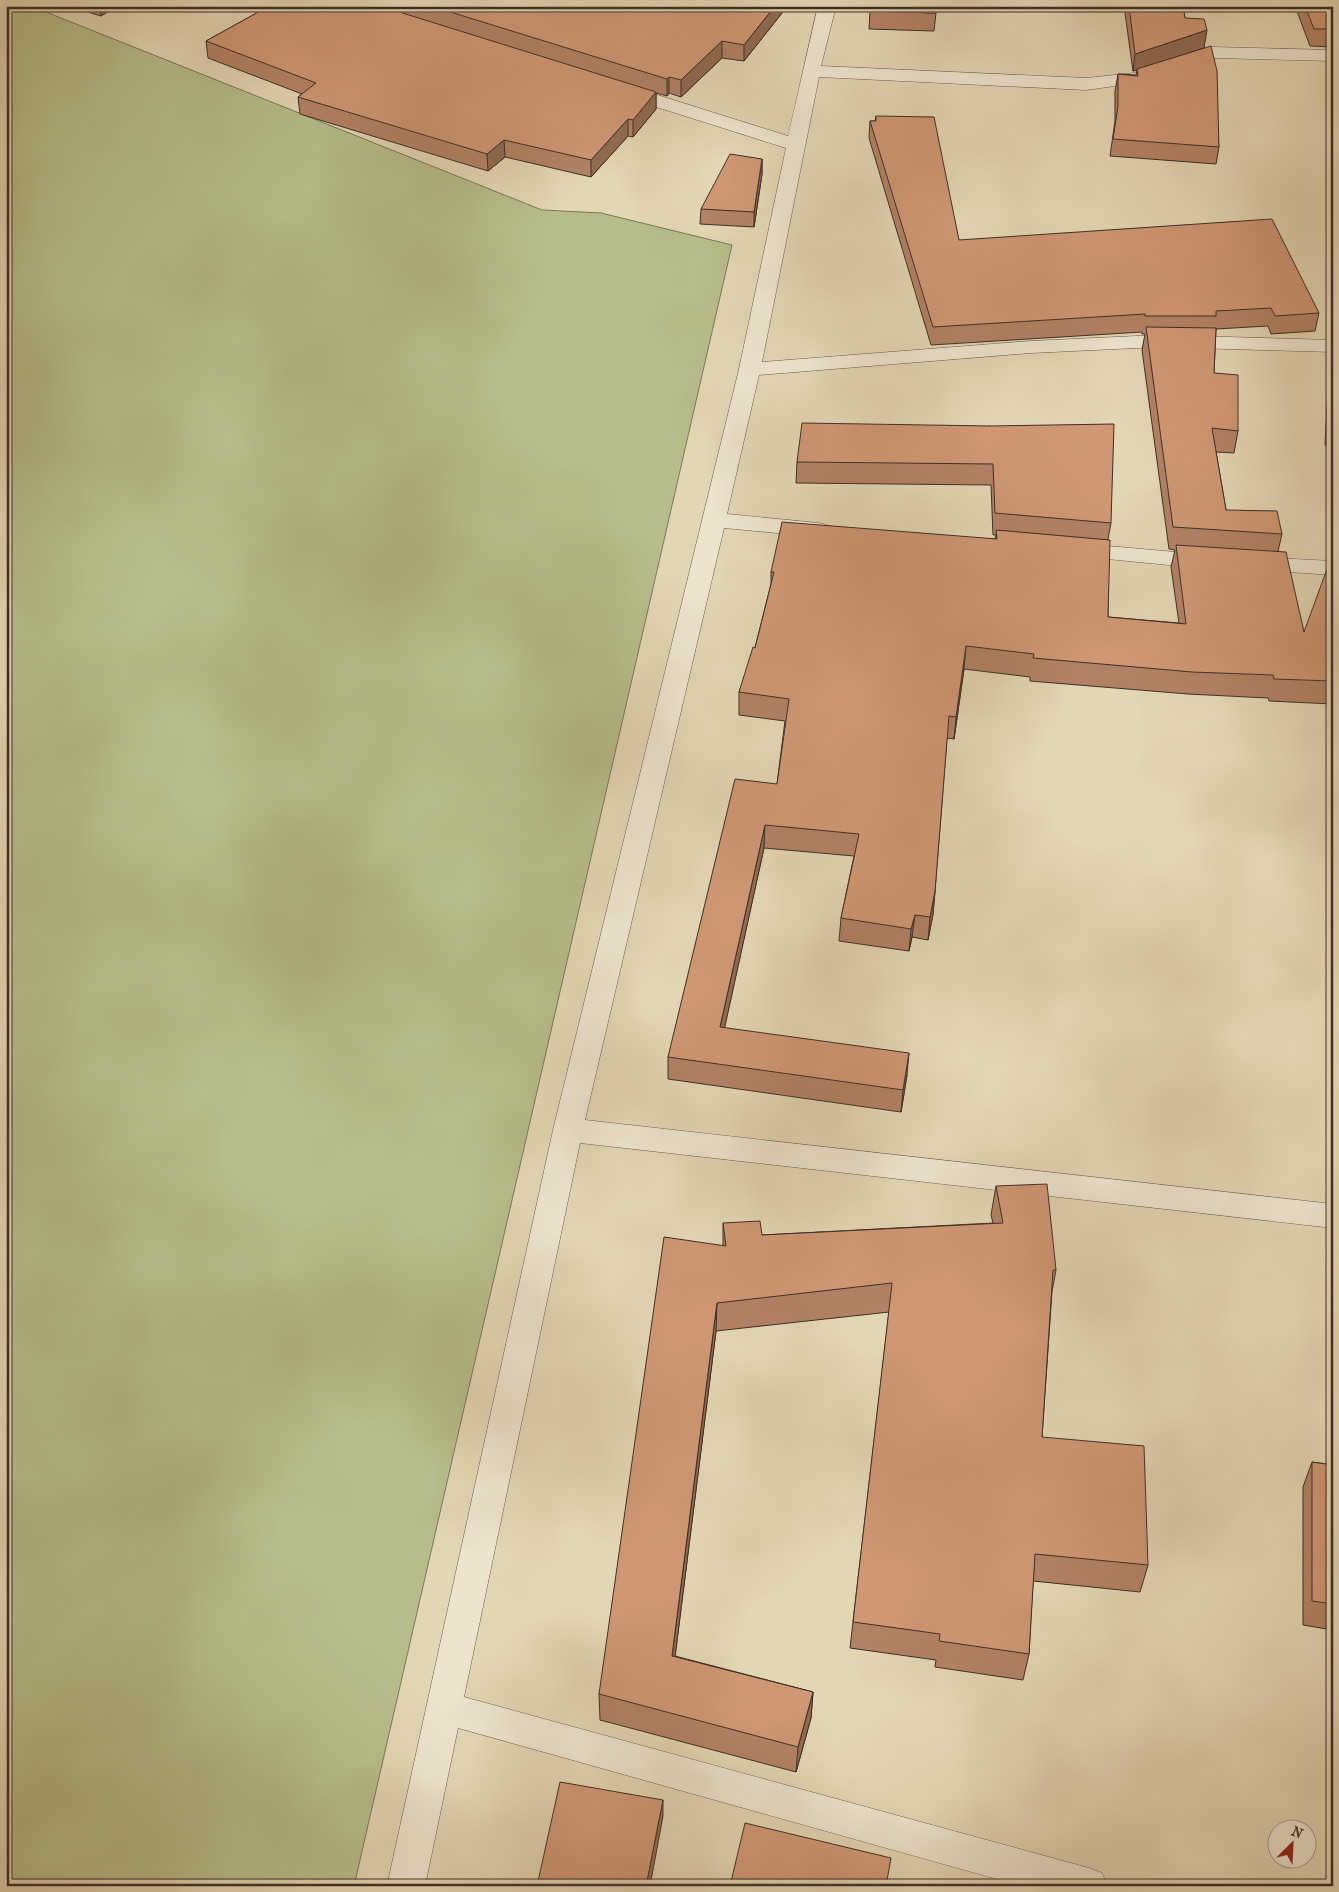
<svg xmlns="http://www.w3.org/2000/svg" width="1339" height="1892" viewBox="0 0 1339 1892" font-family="'IM FELL French Canon',serif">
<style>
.green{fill:#b6bd8a;stroke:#7a7659}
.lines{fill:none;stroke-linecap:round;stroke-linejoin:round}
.street-casing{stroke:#67594b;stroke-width:1}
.street{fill:#ede4ce;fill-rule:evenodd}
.wall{fill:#b28264;stroke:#3e2f28}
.shaded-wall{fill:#916a51;stroke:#3e2f28}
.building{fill:#cf9774;stroke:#3e2f28}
</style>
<rect width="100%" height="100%" fill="#e3d6b3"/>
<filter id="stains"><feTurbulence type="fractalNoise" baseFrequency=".004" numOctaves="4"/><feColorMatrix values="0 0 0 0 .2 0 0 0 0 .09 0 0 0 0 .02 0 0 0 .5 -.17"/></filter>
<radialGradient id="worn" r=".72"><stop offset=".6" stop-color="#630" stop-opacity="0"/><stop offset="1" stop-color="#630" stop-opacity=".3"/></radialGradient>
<path class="green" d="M 6,6 L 31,6 L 542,210 L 601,213 L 732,245 L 354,1886 L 6,1886 Z"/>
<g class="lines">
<g class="street-casing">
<path id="street" d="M 818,6 L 836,6 L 821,66 L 1086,78 L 1134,73 L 1213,47 L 1333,50 L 1333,61 L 1215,58 L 1144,82 L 1086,90 L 819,77 L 762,362 L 1031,341 L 1158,335 L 1333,340 L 1333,352 L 1158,347 L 1031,353 L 759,375 L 727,514 L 819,523 L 827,525 L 831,530 L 827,535 L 819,537 L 724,528 L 585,1120 L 1333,1204 L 1333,1228 L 580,1143 L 464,1697 L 1089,1868 L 1102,1873 L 1107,1886 L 1022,1886 L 458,1728 L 425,1886 L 387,1886 L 553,1130 L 739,369 L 786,148 L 615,94 L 613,90 L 615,86 L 629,86 L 788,136 Z
M 1074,543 L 1210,555 L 1218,557 L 1222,562 L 1218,567 L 1210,569 L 1066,555 L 1062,550 L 1066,545 Z
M 1253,557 L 1333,561 L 1333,575 L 1245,569 L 1241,564 L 1245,559 Z"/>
</g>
<use href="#street" class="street"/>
</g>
<path class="wall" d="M 68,6 L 117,6 L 101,16 Z
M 265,6 L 782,6 L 782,13 L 744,61 L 722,58 L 681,97 L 669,93 L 667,96 L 656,93 L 656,109 L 633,137 L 628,136 L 591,177 L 505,157 L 488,171 L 300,114 L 298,97 L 302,94 L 208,58 L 206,41 L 262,10 Z
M 1124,6 L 1183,6 L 1185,18 L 1204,48 L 1219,147 L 1216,164 L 1110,156 L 1115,121 L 1115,91 L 1118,74 L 1136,75 L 1137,70 L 1133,71 Z
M 1295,6 L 1333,6 L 1333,47 L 1310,46 Z
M 870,11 L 936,13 L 934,31 L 869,29 Z
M 876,116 L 959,240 L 1319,313 L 1315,331 L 1271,334 L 1268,326 L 1216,329 L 1214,373 L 1238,431 L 1234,453 L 1216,452 L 1226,510 L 1282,534 L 1278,551 L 1304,632 L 1333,570 L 1333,704 L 1269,701 L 1268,698 L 1188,694 L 1030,681 L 1030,677 L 964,669 L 954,739 L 947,738 L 935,891 L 933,914 L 928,940 L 912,937 L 909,951 L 839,941 L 841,918 L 854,856 L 764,848 L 724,1028 L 907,1075 L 901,1112 L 668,1079 L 668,1057 L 777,784 L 785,721 L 739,715 L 739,692 L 755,648 L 771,584 L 771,572 L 995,539 L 996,535 L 993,535 L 991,485 L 796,483 L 797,462 L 990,426 L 1111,523 L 1108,539 L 1108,617 L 1179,623 L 1171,567 L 1175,550 L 1169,549 L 1142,350 L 1145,334 L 1142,334 L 1142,332 L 931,345 L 869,138 L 870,121 L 875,121 Z
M 762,159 L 762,174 L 754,227 L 700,224 L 701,209 Z
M 1332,367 L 1333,367 L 1333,446 L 1325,445 L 1328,385 Z
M 996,1186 L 1056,1270 L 1052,1292 L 1042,1437 L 1148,1565 L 1140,1592 L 1033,1581 L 1029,1654 L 1023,1680 L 935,1667 L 936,1660 L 850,1648 L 889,1312 L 716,1331 L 675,1656 L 813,1692 L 811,1718 L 796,1772 L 600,1720 L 599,1694 L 723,1245 L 723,1223 L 762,1235 L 993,1223 L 991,1215 Z
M 1312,1462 L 1333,1465 L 1333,1630 L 1303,1625 L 1303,1487 Z"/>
<path class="shaded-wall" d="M 100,6 L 117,6 L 101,16 Z
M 775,6 L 782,6 L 782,13 L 744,61 L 744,45 Z
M 1207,30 L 1204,48 L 1133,71 L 1135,54 Z
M 722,41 L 722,58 L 681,97 L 681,80 Z
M 669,77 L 669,93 L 667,96 L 667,79 Z
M 656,92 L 656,109 L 633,137 L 633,120 Z
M 628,119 L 628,136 L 591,177 L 591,160 Z
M 504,140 L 505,157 L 488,171 L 487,154 Z
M 762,159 L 762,174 L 754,227 L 754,212 Z
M 966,646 L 964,669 L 954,739 L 956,717 Z
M 765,825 L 764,848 L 720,1049 L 720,1027 Z
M 935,891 L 933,914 L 928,940 L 930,917 Z
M 915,915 L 912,937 L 909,951 L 911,929 Z
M 909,1053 L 907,1075 L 901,1112 L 903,1090 Z
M 717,1303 L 716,1331 L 672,1681 L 672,1656 Z
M 813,1692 L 811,1718 L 796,1772 L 798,1747 Z
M 663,1800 L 663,1816 L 650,1886 L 646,1886 Z"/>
<path class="building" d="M 265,6 L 380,6 L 656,92 L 633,120 L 628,119 L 591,160 L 504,140 L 487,154 L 298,97 L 316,83 L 206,41 L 262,10 Z
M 431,6 L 775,6 L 744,45 L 722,41 L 681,80 L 669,77 L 667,79 Z
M 871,6 L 936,6 L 936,13 L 870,11 Z
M 1129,6 L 1183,6 L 1185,18 L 1204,19 L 1207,30 L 1135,54 Z
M 1305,6 L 1333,6 L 1333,29 L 1314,29 Z
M 1211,46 L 1217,71 L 1219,147 L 1113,139 L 1118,106 L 1118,74 L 1138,76 L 1137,69 Z
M 876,116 L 934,117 L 959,240 L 1272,219 L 1319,313 L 1275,316 L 1271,308 L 1216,311 L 1216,316 L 1145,316 L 1145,314 L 933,327 L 870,121 L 876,121 Z
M 730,154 L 762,159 L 754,212 L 701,209 Z
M 1146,327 L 1216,328 L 1214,373 L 1238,375 L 1238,431 L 1212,428 L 1226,510 L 1277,511 L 1282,534 L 1173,527 Z
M 1332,367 L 1333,367 L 1333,427 L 1329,427 Z
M 802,423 L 990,426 L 1114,424 L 1111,523 L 995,513 L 993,464 L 797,462 Z
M 782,522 L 997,539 L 996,530 L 1110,540 L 1108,617 L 1186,624 L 1176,545 L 1286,552 L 1304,632 L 1327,569 L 1333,570 L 1333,681 L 1274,679 L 1273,675 L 1192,672 L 1033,658 L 1034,654 L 966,646 L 956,717 L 949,716 L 935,891 L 930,917 L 915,915 L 911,929 L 841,918 L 859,834 L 765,825 L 720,1027 L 909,1053 L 903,1090 L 668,1057 L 735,779 L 777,784 L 789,699 L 739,692 L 753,647 L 755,648 L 774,572 L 771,572 Z
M 1047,1184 L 1056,1270 L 1053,1270 L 1042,1437 L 1144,1446 L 1148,1565 L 1035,1554 L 1029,1654 L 939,1641 L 940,1634 L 853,1622 L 892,1283 L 717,1303 L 672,1656 L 813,1692 L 798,1747 L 599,1694 L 664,1237 L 726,1246 L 723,1223 L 760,1221 L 762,1235 L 1003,1223 L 996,1186 Z
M 1312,1462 L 1333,1465 L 1333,1604 L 1312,1601 Z
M 560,1782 L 663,1800 L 646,1886 L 537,1886 Z
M 745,1823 L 891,1858 L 886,1886 L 730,1886 Z"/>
<rect width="1339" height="1892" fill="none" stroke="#e3d6b3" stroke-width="25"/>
<rect x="8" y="8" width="1324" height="1877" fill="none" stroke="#3e2f28" stroke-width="2.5"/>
<rect x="12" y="12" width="1314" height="1867" fill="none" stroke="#3e2f28"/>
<g transform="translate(1292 1844) rotate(24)"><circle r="24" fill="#ede4ce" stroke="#a79c8c"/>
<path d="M0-4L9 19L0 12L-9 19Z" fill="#8f2418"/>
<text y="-8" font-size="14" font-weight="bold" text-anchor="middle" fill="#3e2f28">N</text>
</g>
<rect width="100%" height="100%" filter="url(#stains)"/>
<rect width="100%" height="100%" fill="url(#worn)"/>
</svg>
